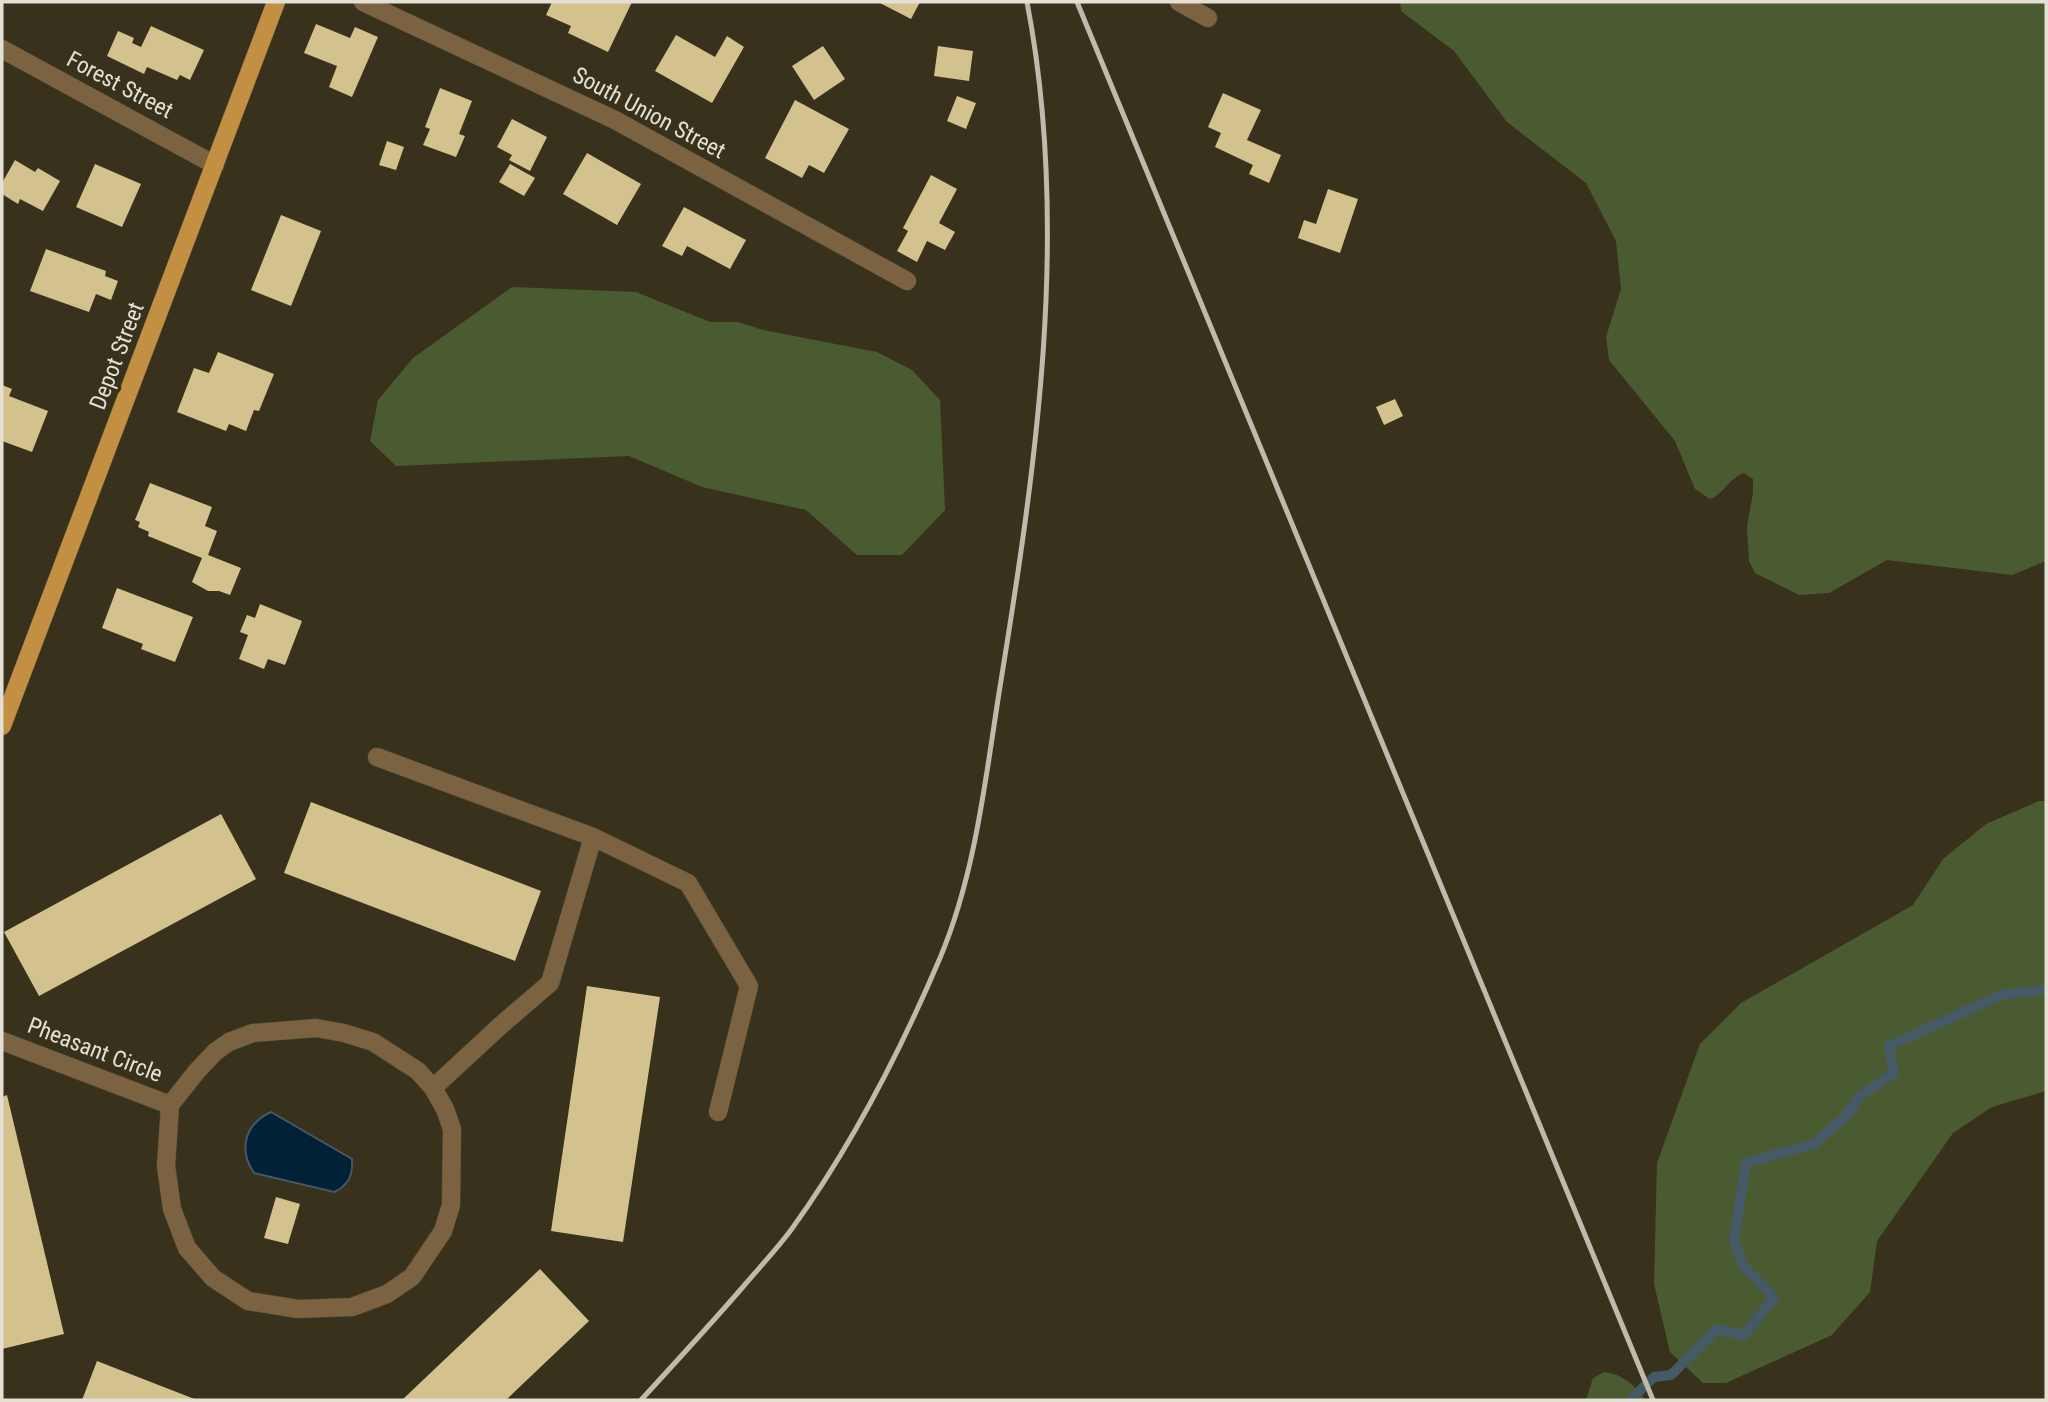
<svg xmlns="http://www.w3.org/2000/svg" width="2048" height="1402" viewBox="0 0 2048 1402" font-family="'Roboto Condensed',sans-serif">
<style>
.green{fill:#4b5b31}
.water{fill:#012137;stroke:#455a66;stroke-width:2}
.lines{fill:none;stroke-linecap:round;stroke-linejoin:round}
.stream{stroke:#455a66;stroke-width:10}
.building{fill:#d3c18e}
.minor-casing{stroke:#544e3a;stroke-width:19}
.major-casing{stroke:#544e3a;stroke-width:19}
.minor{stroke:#7b6240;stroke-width:18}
.major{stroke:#c28f43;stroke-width:18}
.rail{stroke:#bebaac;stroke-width:5}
.labels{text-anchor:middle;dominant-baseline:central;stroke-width:7;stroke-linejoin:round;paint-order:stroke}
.street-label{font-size:23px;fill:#e4e0d4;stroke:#38321d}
</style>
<rect width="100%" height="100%" fill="#38321d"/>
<path class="green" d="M 1400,2 L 2046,2 L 2046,561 L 2012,575 L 1887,560 L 1829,593 L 1799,595 L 1755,573 L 1749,561 L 1747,527 L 1753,493 L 1753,479 L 1744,473 C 1729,478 1724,494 1710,499 L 1695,489 L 1675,441 L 1609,360 L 1606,337 L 1621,289 L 1616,241 L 1586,183 L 1507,122 L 1454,51 L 1401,11 Z
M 512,287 L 636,292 L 710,322 L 738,322 L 763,330 L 877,352 L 912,370 L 940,400 L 945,510 L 902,555 L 857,555 L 806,510 L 702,487 L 629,456 L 396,466 L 370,441 L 378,400 L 413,358 Z
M 2039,801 L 2046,801 L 2046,1091 L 1992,1107 L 1953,1133 L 1877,1241 L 1870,1292 L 1832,1335 L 1726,1383 L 1703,1383 L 1670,1352 L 1654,1284 L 1657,1163 L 1700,1044 L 1741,1003 L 1913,905 L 1943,859 L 1986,824 Z
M 1604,1372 C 1622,1374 1635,1385 1645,1400 L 1586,1400 L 1593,1378 Z"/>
<path class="water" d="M 271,1112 L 352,1159 C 353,1175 349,1185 334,1192 L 254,1173 C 238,1149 245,1124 271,1112 Z"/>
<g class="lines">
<path class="stream" d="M 1630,1400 L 1654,1377 L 1671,1375 L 1717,1329 L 1744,1335 L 1774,1298 L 1742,1264 L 1734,1240 L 1746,1163 L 1814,1144 L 1845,1117 L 1860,1096 L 1894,1073 L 1889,1046 L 2001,995 L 2046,989"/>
</g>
<path class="building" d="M 552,2 L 632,2 L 608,52 L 568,33 L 571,26 L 546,15 Z
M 878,2 L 920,2 L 911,19 Z
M 316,24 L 350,38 L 355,27 L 378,37 L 352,97 L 329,87 L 337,66 L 304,53 Z
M 151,26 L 204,50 L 190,80 L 180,75 L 177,80 L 147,67 L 144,74 L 107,56 L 118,31 L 134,38 L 132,43 L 141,47 Z
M 676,35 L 715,57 L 727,36 L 744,47 L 712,103 L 655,71 Z
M 823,46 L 845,79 L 814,100 L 792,66 Z
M 938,46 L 973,51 L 969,81 L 934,76 Z
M 440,88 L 472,101 L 459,134 L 465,136 L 456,157 L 423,145 L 430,129 L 425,127 Z
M 1223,93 L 1261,110 L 1247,140 L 1281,155 L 1269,183 L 1249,174 L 1253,165 L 1215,147 L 1221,133 L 1208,127 Z
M 957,96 L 976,103 L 966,129 L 947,121 Z
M 795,100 L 849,129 L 824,173 L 809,165 L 802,178 L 765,158 Z
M 512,119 L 547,137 L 530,171 L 509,160 L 512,155 L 497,147 Z
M 387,141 L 404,147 L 396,170 L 379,165 Z
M 587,153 L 641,184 L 617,225 L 563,194 Z
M 15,160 L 35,172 L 38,168 L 60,181 L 43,211 L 20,199 L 18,204 L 2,194 L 2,183 Z
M 95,164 L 141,184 L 122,227 L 76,207 Z
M 510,164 L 535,178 L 524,196 L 499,182 Z
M 931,175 L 957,189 L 939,223 L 955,232 L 945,250 L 927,241 L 917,262 L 897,251 L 908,231 L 903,228 Z
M 1328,189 L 1358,199 L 1340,253 L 1298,238 L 1304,220 L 1316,224 Z
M 684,207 L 746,240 L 730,269 L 687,246 L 682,256 L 662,246 Z
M 281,215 L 321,231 L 291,306 L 251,290 Z
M 46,249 L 106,271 L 105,276 L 118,281 L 111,300 L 96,294 L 89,312 L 30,291 Z
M 218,352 L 274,374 L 259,411 L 254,410 L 246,431 L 229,424 L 226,431 L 177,412 L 194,368 L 209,373 Z
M 2,385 L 12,389 L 9,396 L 48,411 L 32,452 L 2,441 Z
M 1395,399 L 1403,416 L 1384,425 L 1376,407 Z
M 150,483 L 212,507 L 205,526 L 217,531 L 208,555 L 241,568 L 230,595 L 219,591 L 208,591 L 192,582 L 202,558 L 148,536 L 149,532 L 138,527 L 140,522 L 135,520 Z
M 117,588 L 193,617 L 175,662 L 141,649 L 143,644 L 102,628 Z
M 260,604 L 302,621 L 285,665 L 268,659 L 264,669 L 239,659 L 248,635 L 240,632 L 247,615 L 255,618 Z
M 311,802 L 541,891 L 515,961 L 284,873 Z
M 221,814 L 256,879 L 39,996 L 4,932 Z
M 587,986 L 660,997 L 623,1242 L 551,1231 Z
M 7,1095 L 64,1334 L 2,1349 L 2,1097 Z
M 276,1197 L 300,1204 L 288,1244 L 264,1238 Z
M 540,1269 L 589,1321 L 506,1400 L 402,1400 Z
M 97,1361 L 197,1400 L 82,1400 Z"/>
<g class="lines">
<g class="minor-casing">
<path id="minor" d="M 363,2 L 615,120 L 907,281
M 1179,2 L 1208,18
M 2,49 L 215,165
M 377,757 L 593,837 L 550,983 L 500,1026 L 433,1088
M 593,837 L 688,883 L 749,986 L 718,1112
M 316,1028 L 344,1033 L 373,1042 L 418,1071 L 433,1088 L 445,1109 L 452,1129 L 451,1205 L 443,1231 L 412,1277 L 387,1294 L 352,1307 L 298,1309 L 248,1301 L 213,1278 L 187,1248 L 172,1209 L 166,1166 L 170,1105 L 197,1071 L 215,1052 L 229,1042 L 253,1033 Z
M 2,1041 L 170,1105"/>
</g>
<g class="major-casing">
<path id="major" d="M 2,726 L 276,2"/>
</g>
<use href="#minor" class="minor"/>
<use href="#major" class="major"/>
<path class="rail" d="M 1077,2 L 1653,1400
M 641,1400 C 675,1363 709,1326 742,1288 C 758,1269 776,1250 791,1230 C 851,1147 900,1052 940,958 C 975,875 985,782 999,693 C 1036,466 1071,230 1027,2"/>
</g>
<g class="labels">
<g class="street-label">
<text transform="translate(120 85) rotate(28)">Forest Street</text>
<text transform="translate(649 113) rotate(28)">South Union Street</text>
<text transform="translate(117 356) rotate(-69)">Depot Street</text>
<text transform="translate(95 1050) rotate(21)">Pheasant Circle</text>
</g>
</g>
<rect width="2048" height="1402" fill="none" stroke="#e4e0d4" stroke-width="7"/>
</svg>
